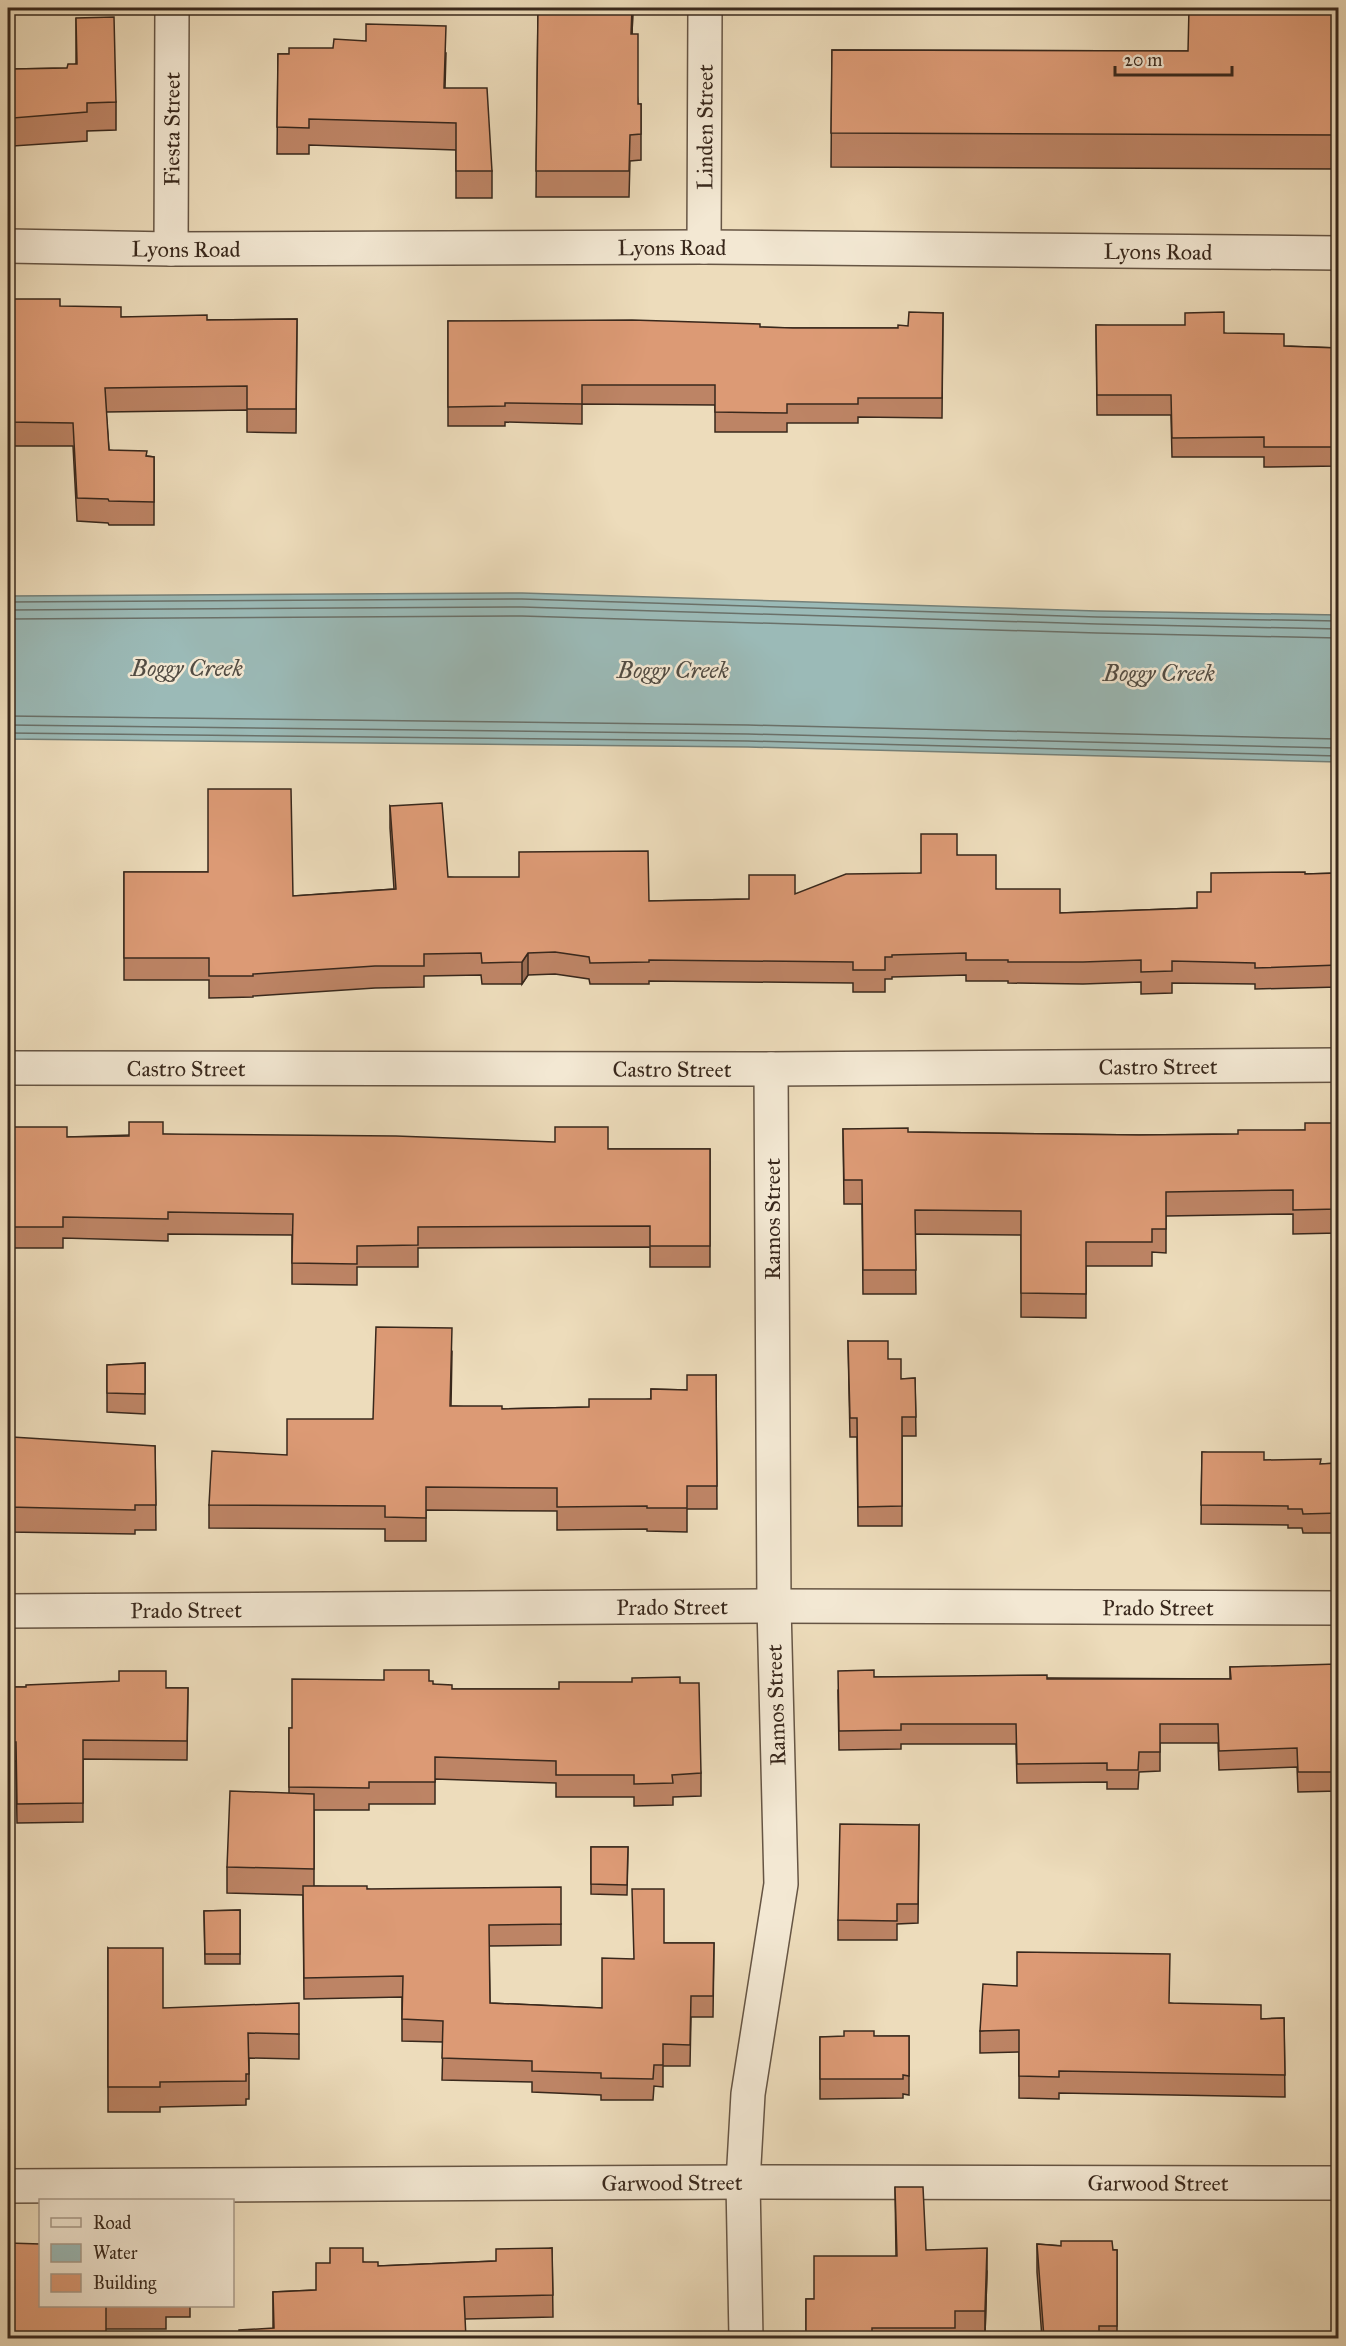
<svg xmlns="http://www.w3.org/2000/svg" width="1346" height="2346" viewBox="0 0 1346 2346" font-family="'IM FELL Great Primer',serif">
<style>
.water{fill:#9bbab7;stroke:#748079;stroke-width:1.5}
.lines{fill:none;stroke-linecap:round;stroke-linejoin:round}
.shore{stroke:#6a716a;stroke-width:1.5}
.minor-casing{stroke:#654;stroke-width:36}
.tertiary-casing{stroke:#654;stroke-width:36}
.minor{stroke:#f3e8d3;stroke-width:33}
.tertiary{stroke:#f3e8d3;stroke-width:33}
.wall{fill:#bd8465;stroke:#39281c;stroke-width:1.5}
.shaded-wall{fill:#9a6c52;stroke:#39281c;stroke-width:1.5}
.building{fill:#dc9a75;stroke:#39281c;stroke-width:1.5}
.labels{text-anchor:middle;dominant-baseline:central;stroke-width:5;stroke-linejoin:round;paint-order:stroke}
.street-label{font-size:22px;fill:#39281c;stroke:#f3e8d3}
.water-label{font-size:24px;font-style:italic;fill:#524c43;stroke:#f3e8d3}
</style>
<rect width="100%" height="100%" fill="#eddcbb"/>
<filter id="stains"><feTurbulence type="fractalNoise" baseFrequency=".00333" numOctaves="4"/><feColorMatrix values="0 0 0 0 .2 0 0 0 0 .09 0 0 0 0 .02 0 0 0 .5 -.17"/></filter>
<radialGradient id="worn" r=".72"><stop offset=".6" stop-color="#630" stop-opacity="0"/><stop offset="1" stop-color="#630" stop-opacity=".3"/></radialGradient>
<path class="water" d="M 522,593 L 1097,611 L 1338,615 L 1338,762 L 748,747 L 8,739 L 8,596 Z"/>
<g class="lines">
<path class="shore" d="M 8,602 L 522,599 L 1097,617 L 1338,621
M 8,610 L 522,607 L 1097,624 L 1338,629
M 8,619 L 522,616 L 1097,633 L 1338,638
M 8,716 L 748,725 L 1338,739
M 8,725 L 748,734 L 1338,748
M 8,733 L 748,741 L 1338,756"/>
<g class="minor-casing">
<g id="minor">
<path id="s1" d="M 704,247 L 705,8"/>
<path id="s2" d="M 171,249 L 172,8"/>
<path id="s3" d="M 8,1068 L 771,1069 L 1338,1065"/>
<path id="s4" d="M 8,1611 L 774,1606 L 1338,1608"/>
<path id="s5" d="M 8,2186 L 743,2182 L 1338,2183"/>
<path d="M 746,2338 L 743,2182 L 748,2094 L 781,1884 L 774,1606 L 771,1069"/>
</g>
</g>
<g class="tertiary-casing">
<g id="tertiary">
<path id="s6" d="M 8,246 L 171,249 L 704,247 L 1338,253"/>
</g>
</g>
<use href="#minor" class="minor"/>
<use href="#tertiary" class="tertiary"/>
</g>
<path class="wall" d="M 538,8 L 633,8 L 632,34 L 638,104 L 641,104 L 641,160 L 630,161 L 629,197 L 536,197 Z
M 1338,8 L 1338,169 L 831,167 L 832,50 L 1188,51 Z
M 76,18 L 116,102 L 116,130 L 87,131 L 87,141 L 13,146 L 13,69 L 67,68 L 76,64 Z
M 446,53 L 445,88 L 492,171 L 492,198 L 456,198 L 456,150 L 309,145 L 309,154 L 277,154 L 278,54 Z
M 8,299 L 121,317 L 207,320 L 297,319 L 296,433 L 247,432 L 247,410 L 106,412 L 109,450 L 147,456 L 154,457 L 154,525 L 109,525 L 108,523 L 77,521 L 73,446 L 8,446 Z
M 943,313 L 942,418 L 858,417 L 858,423 L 787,423 L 787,432 L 715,432 L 715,405 L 582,404 L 582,424 L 505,422 L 505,426 L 448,426 L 448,321 L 793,328 L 898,328 L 908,326 Z
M 1096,325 L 1224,333 L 1284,346 L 1338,348 L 1338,466 L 1264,467 L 1264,457 L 1172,457 L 1171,415 L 1097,415 Z
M 390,806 L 448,877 L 649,901 L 749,899 L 795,894 L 921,873 L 957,855 L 996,889 L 1060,913 L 1197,908 L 1211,892 L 1305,874 L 1338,873 L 1338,987 L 1255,989 L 1255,984 L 1172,983 L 1172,993 L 1141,994 L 1141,982 L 1083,984 L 1008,983 L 1008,981 L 966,981 L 966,975 L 892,977 L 892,979 L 885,979 L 885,992 L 853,992 L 853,983 L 649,981 L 649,984 L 590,984 L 589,979 L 555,974 L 528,975 L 522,984 L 482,984 L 481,975 L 424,976 L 424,987 L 375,988 L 253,996 L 253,997 L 209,998 L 209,980 L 124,980 L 124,872 L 208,872 L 293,896 L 394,889 L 390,828 Z
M 1338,1123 L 1338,1233 L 1293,1234 L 1293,1214 L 1166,1216 L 1166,1253 L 1152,1252 L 1152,1266 L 1086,1266 L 1086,1318 L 1021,1317 L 1021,1235 L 915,1234 L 916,1294 L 863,1294 L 862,1204 L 844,1204 L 843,1129 L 908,1132 L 1139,1135 L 1238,1134 L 1305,1130 Z
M 8,1127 L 67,1137 L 163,1134 L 608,1149 L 710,1149 L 710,1267 L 650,1267 L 650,1247 L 418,1248 L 418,1267 L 357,1267 L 357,1285 L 292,1284 L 292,1235 L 168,1234 L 168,1241 L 63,1238 L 63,1248 L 10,1248 L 8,1334 Z
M 848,1341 L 888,1359 L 901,1379 L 915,1378 L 916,1436 L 902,1436 L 902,1526 L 858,1526 L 857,1437 L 850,1437 Z
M 452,1352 L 451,1406 L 502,1409 L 589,1407 L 651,1399 L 651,1389 L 687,1390 L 716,1375 L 717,1509 L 687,1509 L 687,1532 L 647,1531 L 647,1529 L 557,1530 L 557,1511 L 426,1510 L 426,1541 L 385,1541 L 385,1529 L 209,1528 L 209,1505 L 287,1455 L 373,1419 Z
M 145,1363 L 145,1414 L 107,1412 L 107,1365 Z
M 155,1446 L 156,1530 L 135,1530 L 135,1534 L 8,1532 L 8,1457 Z
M 1202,1452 L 1264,1460 L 1321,1464 L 1338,1463 L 1338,1533 L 1303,1533 L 1302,1528 L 1288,1528 L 1288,1525 L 1201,1524 Z
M 1230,1667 L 1338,1676 L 1338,1791 L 1298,1792 L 1297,1767 L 1219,1770 L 1218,1743 L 1160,1743 L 1160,1771 L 1139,1772 L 1138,1789 L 1107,1789 L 1107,1782 L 1017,1783 L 1016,1744 L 901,1744 L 901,1749 L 839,1750 L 838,1690 L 874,1677 L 1230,1679 Z
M 429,1681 L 433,1684 L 452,1689 L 559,1689 L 680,1683 L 701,1773 L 701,1796 L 673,1797 L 673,1805 L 634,1806 L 634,1797 L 556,1797 L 556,1783 L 435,1779 L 435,1804 L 369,1804 L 369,1810 L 314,1810 L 314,1886 L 367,1889 L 561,1924 L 561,1945 L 489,1946 L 490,2003 L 602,2008 L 633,1959 L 664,1943 L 714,1943 L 713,2017 L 691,2017 L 690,2066 L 663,2066 L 663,2087 L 654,2086 L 653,2100 L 601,2100 L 601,2095 L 532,2092 L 532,2082 L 442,2080 L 443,2042 L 402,2041 L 402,1997 L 304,1999 L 303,1895 L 227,1893 L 227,1867 L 289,1793 L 289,1728 L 292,1728 Z
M 8,1687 L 188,1688 L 187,1760 L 83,1759 L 83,1822 L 17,1823 L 16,1761 L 8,1761 Z
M 919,1825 L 918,1923 L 897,1924 L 897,1940 L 838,1940 L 838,1920 Z
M 591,1847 L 628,1847 L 627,1895 L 591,1894 Z
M 240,1910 L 240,1964 L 205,1964 L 204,1911 Z
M 108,1948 L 163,2008 L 299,2034 L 299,2059 L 249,2058 L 249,2099 L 246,2099 L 246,2105 L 160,2107 L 160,2112 L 108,2112 Z
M 1170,2003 L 1261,2019 L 1284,2018 L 1285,2097 L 1059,2093 L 1059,2099 L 1019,2098 L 1019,2052 L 980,2053 L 980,2031 Z
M 909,2036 L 909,2095 L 903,2094 L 903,2098 L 820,2099 L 820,2037 Z
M 1338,2048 L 1338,2103 L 1336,2103 L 1334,2068 L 1334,2049 Z
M 895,2187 L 926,2250 L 987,2271 L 985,2335 L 955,2335 L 955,2338 L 806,2338 L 806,2299 L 814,2299 L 896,2256 Z
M 1037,2244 L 1117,2250 L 1117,2338 L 1042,2338 L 1037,2272 Z
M 552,2248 L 553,2317 L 465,2319 L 273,2328 L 273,2292 L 316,2290 L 363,2262 L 378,2266 L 496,2261 Z
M 40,2306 L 190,2306 L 190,2317 L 166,2317 L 166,2329 L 106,2329 Z"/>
<path class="shaded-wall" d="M 632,8 L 633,8 L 631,60 L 631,34 Z
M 528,953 L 528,975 L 522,984 L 522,962 Z
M 10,1227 L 10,1248 L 8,1334 L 8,1313 Z
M 987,2248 L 987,2271 L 985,2335 L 985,2311 Z"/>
<path class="building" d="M 538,8 L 632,8 L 631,34 L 638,34 L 638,104 L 641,104 L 641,134 L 630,135 L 629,171 L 536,171 Z
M 1189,8 L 1338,8 L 1338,135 L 831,133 L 832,50 L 1188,51 Z
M 114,17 L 116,102 L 87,103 L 87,112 L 13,118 L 13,69 L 67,68 L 68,64 L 77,64 L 76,18 Z
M 366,24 L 446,26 L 444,88 L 487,88 L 492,171 L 456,171 L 456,123 L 309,119 L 309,128 L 277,127 L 278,54 L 289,54 L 289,48 L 333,48 L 334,39 L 366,41 Z
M 8,299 L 60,299 L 60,306 L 121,307 L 121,317 L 207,315 L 207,320 L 297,319 L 296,409 L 247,409 L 247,386 L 105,388 L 109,450 L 147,451 L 146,456 L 154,457 L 154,502 L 109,501 L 108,499 L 77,498 L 73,423 L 8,422 Z
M 909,312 L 943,313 L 942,398 L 858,398 L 858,404 L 787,404 L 787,413 L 715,412 L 715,385 L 582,385 L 582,404 L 505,403 L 505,406 L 448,407 L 448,321 L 632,320 L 760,324 L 760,327 L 793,328 L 898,328 L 898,325 L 908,326 Z
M 1224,312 L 1224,333 L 1284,334 L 1284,346 L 1338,348 L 1338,447 L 1264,447 L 1264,437 L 1172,438 L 1171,395 L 1097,395 L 1096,325 L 1185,325 L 1185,313 Z
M 208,789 L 291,789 L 293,896 L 396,889 L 390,806 L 442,803 L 448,877 L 519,877 L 519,852 L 648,851 L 649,901 L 749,899 L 749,875 L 795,875 L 795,894 L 846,874 L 921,873 L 921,834 L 957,834 L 957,855 L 996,855 L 996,889 L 1060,889 L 1060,913 L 1197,908 L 1197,892 L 1211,892 L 1211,873 L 1305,872 L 1305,874 L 1338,873 L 1338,965 L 1255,968 L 1255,963 L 1172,961 L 1172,971 L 1141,972 L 1141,960 L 1083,962 L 1008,962 L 1008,960 L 966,960 L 966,953 L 892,955 L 892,957 L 885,957 L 885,970 L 853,970 L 853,962 L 649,960 L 649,962 L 590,963 L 589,957 L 555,952 L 528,953 L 522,962 L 482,963 L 481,953 L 424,954 L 424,966 L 375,966 L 253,974 L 253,976 L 209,976 L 209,958 L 124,958 L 124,872 L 208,872 Z
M 129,1122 L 163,1122 L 163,1134 L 396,1136 L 555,1142 L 555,1127 L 608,1127 L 608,1149 L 710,1149 L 710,1246 L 650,1246 L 650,1226 L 418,1227 L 418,1245 L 357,1246 L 357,1264 L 292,1263 L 293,1214 L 168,1212 L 168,1219 L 63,1217 L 63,1227 L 10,1227 L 8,1313 L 8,1127 L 67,1127 L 67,1137 L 129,1136 Z
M 1305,1123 L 1338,1123 L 1338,1209 L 1293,1210 L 1293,1190 L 1166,1192 L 1166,1229 L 1152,1229 L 1152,1242 L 1086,1242 L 1086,1294 L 1021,1293 L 1021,1211 L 915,1210 L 916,1270 L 863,1270 L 862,1180 L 844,1180 L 843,1129 L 908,1128 L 908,1132 L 1139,1135 L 1238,1134 L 1238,1130 L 1305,1130 Z
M 376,1327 L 452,1328 L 450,1406 L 502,1406 L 502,1409 L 589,1407 L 589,1399 L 651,1399 L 651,1389 L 687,1390 L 687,1375 L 716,1375 L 717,1486 L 687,1486 L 687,1508 L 647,1508 L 647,1506 L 557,1507 L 557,1488 L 426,1487 L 426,1518 L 385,1517 L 385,1506 L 209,1505 L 212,1451 L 287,1455 L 287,1419 L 373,1419 Z
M 848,1341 L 888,1341 L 888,1359 L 901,1359 L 901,1379 L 915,1378 L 916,1417 L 902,1417 L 902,1506 L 858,1507 L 857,1418 L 850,1418 Z
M 145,1363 L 145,1394 L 107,1393 L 107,1365 Z
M 12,1437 L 155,1446 L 156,1505 L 135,1505 L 135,1510 L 8,1507 L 8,1457 L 12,1458 Z
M 1202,1452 L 1264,1452 L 1264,1460 L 1321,1459 L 1320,1464 L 1338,1463 L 1338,1513 L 1303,1514 L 1302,1509 L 1288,1509 L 1288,1506 L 1201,1505 Z
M 1337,1664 L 1338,1676 L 1338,1772 L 1298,1772 L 1297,1748 L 1219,1751 L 1218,1724 L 1160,1724 L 1160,1752 L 1139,1752 L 1138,1770 L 1107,1770 L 1107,1763 L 1017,1764 L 1016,1724 L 901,1724 L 901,1730 L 839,1731 L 838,1671 L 874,1670 L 874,1677 L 1047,1675 L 1047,1679 L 1231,1679 L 1230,1667 Z
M 384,1670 L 429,1670 L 429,1681 L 433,1681 L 433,1684 L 452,1685 L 452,1689 L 559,1689 L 559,1682 L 632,1682 L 632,1678 L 680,1677 L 680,1683 L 699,1683 L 701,1773 L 672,1775 L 673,1783 L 634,1784 L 634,1775 L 556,1775 L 556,1761 L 435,1757 L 435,1782 L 369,1782 L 369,1788 L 289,1787 L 289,1728 L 292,1728 L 292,1679 L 384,1680 Z
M 119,1671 L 166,1671 L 166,1688 L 188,1688 L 187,1741 L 83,1740 L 83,1803 L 17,1804 L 16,1742 L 8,1742 L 8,1687 L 26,1687 L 26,1685 L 119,1681 Z
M 230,1791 L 314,1794 L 314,1869 L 227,1867 Z
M 840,1824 L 919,1825 L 918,1904 L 897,1904 L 897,1921 L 838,1920 Z
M 591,1847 L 628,1847 L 627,1885 L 591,1884 Z
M 303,1886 L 367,1886 L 367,1889 L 561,1887 L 561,1924 L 489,1925 L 490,2003 L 602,2008 L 602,1958 L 634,1959 L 632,1889 L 664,1889 L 664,1943 L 714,1943 L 713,1996 L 691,1996 L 690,2045 L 663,2044 L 663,2065 L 654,2065 L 653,2079 L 601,2078 L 601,2073 L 532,2071 L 532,2061 L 442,2058 L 443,2021 L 402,2019 L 403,1976 L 304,1978 Z
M 240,1910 L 240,1954 L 205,1954 L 204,1911 Z
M 108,1948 L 163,1948 L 163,2008 L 299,2003 L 299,2034 L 248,2033 L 249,2074 L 246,2074 L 246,2081 L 160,2082 L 160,2087 L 108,2087 Z
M 1017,1952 L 1170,1954 L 1169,2003 L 1261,2005 L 1261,2019 L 1284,2018 L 1285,2075 L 1059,2071 L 1059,2077 L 1019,2076 L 1019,2030 L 980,2031 L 983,1984 L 1017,1986 Z
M 844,2031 L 874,2031 L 874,2036 L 909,2036 L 909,2076 L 903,2075 L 903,2079 L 820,2079 L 820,2037 L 844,2036 Z
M 1338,2048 L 1338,2084 L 1336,2084 L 1334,2049 Z
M 895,2187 L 923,2187 L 926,2250 L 987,2248 L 985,2311 L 955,2311 L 955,2328 L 872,2328 L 872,2338 L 814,2338 L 814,2332 L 806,2332 L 806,2299 L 814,2299 L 814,2256 L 897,2256 Z
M 1061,2241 L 1112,2241 L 1113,2250 L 1117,2250 L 1117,2326 L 1099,2326 L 1099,2338 L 1044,2338 L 1037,2244 L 1061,2246 Z
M 8,2243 L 40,2244 L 40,2306 L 106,2306 L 106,2338 L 8,2338 Z
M 330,2248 L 363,2248 L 363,2262 L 378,2262 L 378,2266 L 496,2261 L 496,2249 L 552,2248 L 553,2295 L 464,2297 L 466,2338 L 239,2338 L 239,2330 L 274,2328 L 273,2292 L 316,2290 L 316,2263 L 330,2263 Z"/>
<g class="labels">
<g class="street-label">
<text stroke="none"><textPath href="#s1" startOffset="120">Linden Street</textPath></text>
<text stroke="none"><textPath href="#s2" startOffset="120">Fiesta Street</textPath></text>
<text stroke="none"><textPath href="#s6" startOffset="664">Lyons Road</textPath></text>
<text stroke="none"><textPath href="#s6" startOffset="178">Lyons Road</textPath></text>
<text stroke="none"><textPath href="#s6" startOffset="1150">Lyons Road</textPath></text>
<text stroke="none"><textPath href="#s3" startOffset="1150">Castro Street</textPath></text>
<text stroke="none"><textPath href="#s3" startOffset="178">Castro Street</textPath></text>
<text stroke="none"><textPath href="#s3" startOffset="664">Castro Street</textPath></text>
<text transform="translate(772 1219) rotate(-90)">Ramos Street</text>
<text stroke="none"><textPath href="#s4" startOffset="664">Prado Street</textPath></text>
<text stroke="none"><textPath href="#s4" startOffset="1150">Prado Street</textPath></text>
<text stroke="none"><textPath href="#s4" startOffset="178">Prado Street</textPath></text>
<text transform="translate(776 1705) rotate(-92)">Ramos Street</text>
<text stroke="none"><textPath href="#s5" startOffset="664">Garwood Street</textPath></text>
<text stroke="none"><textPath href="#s5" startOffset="1150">Garwood Street</textPath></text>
</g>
<g class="water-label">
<text x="187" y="668">Boggy Creek</text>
<text x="673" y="670">Boggy Creek</text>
<text x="1159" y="673">Boggy Creek</text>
</g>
</g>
<rect width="1346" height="2346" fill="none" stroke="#eddcbb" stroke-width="30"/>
<rect x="9" y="9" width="1328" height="2328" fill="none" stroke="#39281c" stroke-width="3"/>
<rect x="15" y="15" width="1316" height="2316" fill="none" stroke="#39281c" stroke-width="1.5"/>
<rect x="39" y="2199" width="195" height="108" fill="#f3e8d3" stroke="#a99b8a" stroke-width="1.5"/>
<rect x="51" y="2218" width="30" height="9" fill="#f3e8d3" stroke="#a99b8a" stroke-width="1.5"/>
<text x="93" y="2229" font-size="18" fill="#39281c">Road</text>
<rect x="51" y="2244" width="30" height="18" fill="#9bbab7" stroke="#a99b8a" stroke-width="1.5"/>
<text x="93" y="2259" font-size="18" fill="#39281c">Water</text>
<rect x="51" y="2274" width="30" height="18" fill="#dc9a75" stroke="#a99b8a" stroke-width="1.5"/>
<text x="93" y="2289" font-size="18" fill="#39281c">Building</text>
<path d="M1115 66v9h117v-9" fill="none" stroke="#39281c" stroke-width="3"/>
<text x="1124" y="66" font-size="18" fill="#39281c" stroke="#f3e8d3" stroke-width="4.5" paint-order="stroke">20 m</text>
<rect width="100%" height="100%" filter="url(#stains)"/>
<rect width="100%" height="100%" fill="url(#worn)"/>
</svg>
